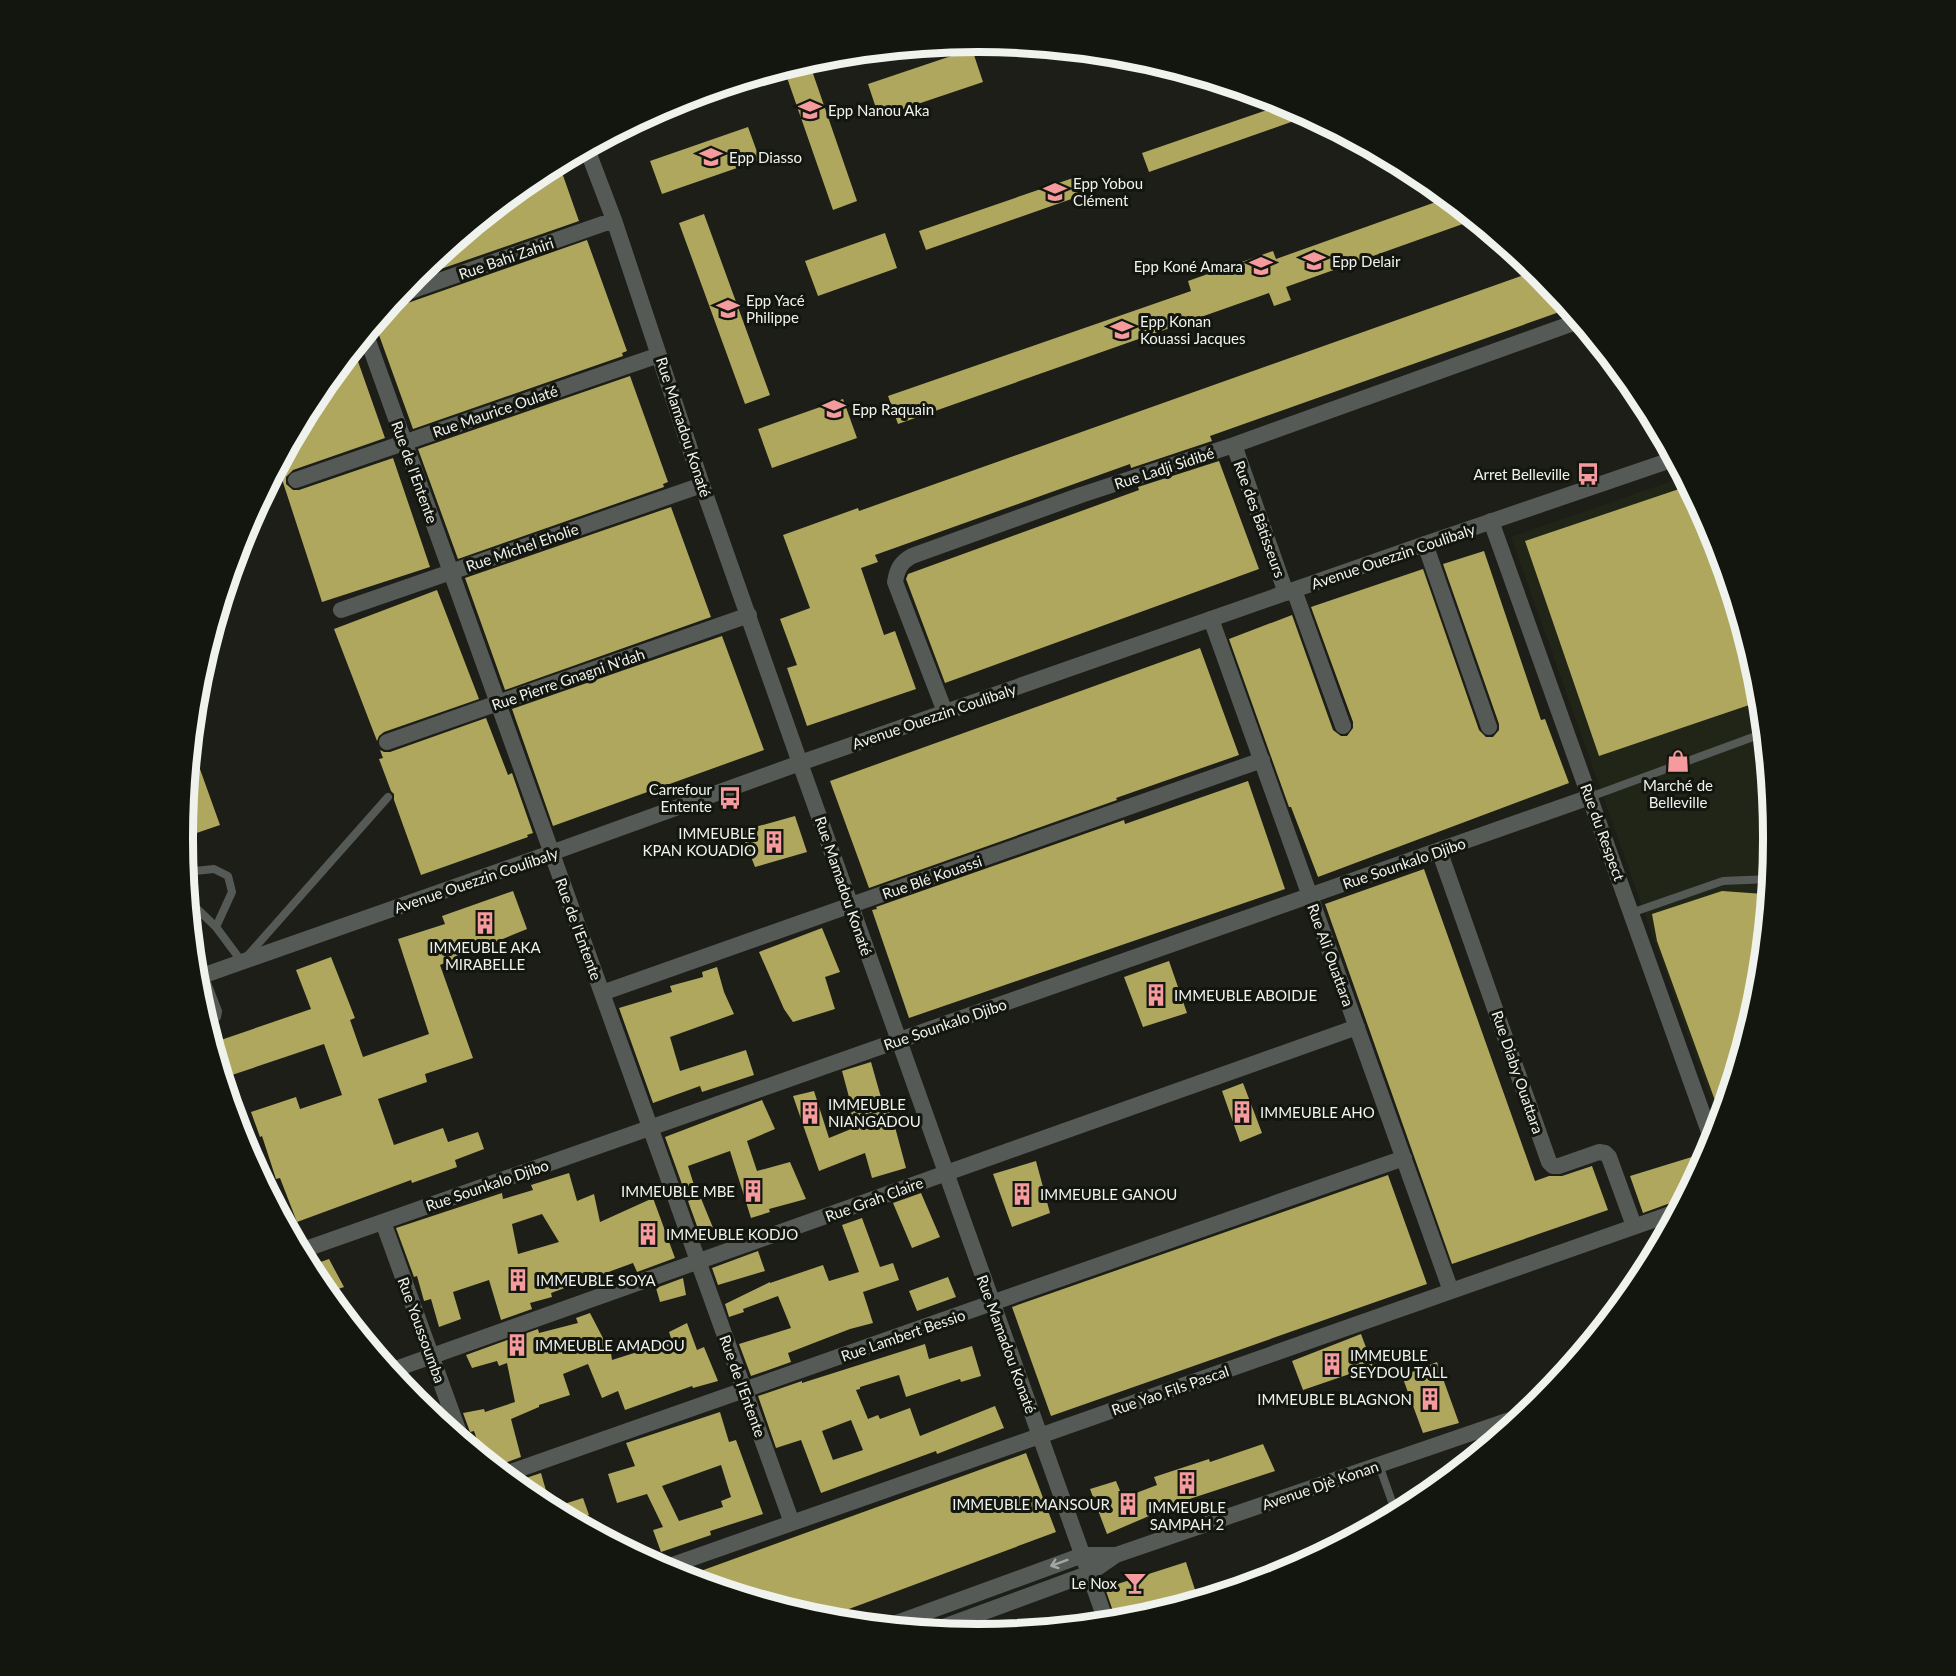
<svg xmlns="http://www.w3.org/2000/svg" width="1956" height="1676" viewBox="0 0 1956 1676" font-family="Lato,sans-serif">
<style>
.built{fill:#202518}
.building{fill:#aea75d;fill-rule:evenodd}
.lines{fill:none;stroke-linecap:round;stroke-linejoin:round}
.service{stroke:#565a57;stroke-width:8}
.minor{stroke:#565a57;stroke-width:16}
.tertiary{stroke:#565a57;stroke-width:16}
.oneway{stroke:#a3a6a2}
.labels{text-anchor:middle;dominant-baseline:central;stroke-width:6;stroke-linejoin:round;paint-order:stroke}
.poi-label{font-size:15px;fill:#f0f2ed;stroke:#13150f;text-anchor:start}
.street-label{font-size:15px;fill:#f0f2ed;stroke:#13150f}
.rim{fill:none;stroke:#f0f2ed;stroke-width:8}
</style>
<rect width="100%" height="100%" fill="#1c1e17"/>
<path class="built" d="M 1683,477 L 1714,534 L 1759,683 L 1774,838 L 1759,994 L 1719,1123 L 1511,537 Z"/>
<path class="building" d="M 972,49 L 983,82 L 879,117 L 868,84 Z
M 809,62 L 857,201 L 833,210 L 784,69 Z
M 1284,104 L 1308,116 L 1149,172 L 1142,153 Z
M 748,127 L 760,160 L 662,194 L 650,161 Z
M 559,164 L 579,221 L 412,279 L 536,176 Z
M 1073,178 L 1080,196 L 926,250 L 919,231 Z
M 1447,198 L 1474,220 L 1286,287 L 1291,300 L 1274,306 L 1269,293 L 898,424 L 888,396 L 1191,291 L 1188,281 L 1273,251 L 1276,259 Z
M 704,214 L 770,395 L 745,404 L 679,223 Z
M 885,233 L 897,268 L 818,296 L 805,261 Z
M 587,240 L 627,351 L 622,353 L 623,356 L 413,429 L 375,324 L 392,303 L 402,305 Z
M 1535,271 L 1568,309 L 1210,436 L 1212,441 L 1131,468 L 1130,464 L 875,555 L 878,562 L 861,568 L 884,635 L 895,631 L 916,689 L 807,726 L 787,668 L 797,665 L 780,619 L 810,608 L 783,535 L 858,508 L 859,511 Z
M 354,350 L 385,438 L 293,470 L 286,477 L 286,484 L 293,490 L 299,490 L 393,458 L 430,567 L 322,602 L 278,467 L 316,395 Z
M 630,376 L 668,482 L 663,484 L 664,487 L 458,559 L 418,449 Z
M 843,399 L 857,438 L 772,468 L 758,429 Z
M 1219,461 L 1259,569 L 945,683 L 906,579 L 908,574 L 1139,490 L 1138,487 Z
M 1688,486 L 1714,534 L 1759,683 L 1761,701 L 1599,756 L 1525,541 Z
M 671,507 L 711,617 L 505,690 L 465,578 Z
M 1484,551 L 1541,720 L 1545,719 L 1569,783 L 1318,877 L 1291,807 L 1289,807 L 1229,639 L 1292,615 L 1333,730 L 1341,736 L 1347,736 L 1353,728 L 1353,722 L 1311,607 L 1423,569 L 1479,730 L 1486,737 L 1493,737 L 1499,730 L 1499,724 L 1443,564 Z
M 437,590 L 479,699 L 384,732 L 379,736 L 377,741 L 334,629 Z
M 722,636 L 764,750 L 553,826 L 512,709 Z
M 1200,648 L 1239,755 L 1116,798 L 1117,800 L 869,888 L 830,781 Z
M 486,718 L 508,775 L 512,773 L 533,833 L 527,835 L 528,837 L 421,875 L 394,800 L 394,794 L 391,791 L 379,759 L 383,758 L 380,750 L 384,752 L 390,752 Z
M 191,744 L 220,825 L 182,838 Z
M 1248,781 L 1285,889 L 909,1018 L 872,910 L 877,909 L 876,907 L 1124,820 L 1125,824 Z
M 795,816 L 807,852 L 755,867 L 741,831 Z
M 1424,869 L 1535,1181 L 1549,1176 L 1562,1176 L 1592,1166 L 1608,1210 L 1452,1264 L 1325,904 Z
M 513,891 L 527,929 L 440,965 L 473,1058 L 425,1074 L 427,1082 L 378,1099 L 394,1145 L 443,1128 L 448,1142 L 478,1132 L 484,1149 L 455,1160 L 457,1167 L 412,1183 L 411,1180 L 297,1222 L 280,1178 L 276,1179 L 262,1136 L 260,1137 L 251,1112 L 296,1097 L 300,1109 L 342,1095 L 324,1044 L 223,1078 L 212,1043 L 311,1009 L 296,970 L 331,957 L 355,1018 L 350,1020 L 363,1057 L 429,1034 L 398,939 L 445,924 L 442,916 Z
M 1722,891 L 1764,894 L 1768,904 L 1759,994 L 1721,1117 L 1657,941 L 1652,914 Z
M 822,928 L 840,972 L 825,977 L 835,1009 L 793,1022 L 784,1009 L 759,952 Z
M 1169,961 L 1187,1013 L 1143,1027 L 1124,977 Z
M 717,967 L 724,992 L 734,1014 L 670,1037 L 680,1071 L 746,1050 L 754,1075 L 702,1092 L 700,1086 L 653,1103 L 619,1008 L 672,992 L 670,986 L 703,977 L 702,972 Z
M 871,1062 L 882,1101 L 890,1097 L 895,1110 L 891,1112 L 906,1168 L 872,1178 L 865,1153 L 819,1171 L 793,1096 L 814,1091 L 829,1138 L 856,1127 L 850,1113 L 853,1112 L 842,1071 Z
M 1243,1083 L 1262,1133 L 1240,1142 L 1222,1091 Z
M 762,1100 L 775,1129 L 747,1141 L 757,1171 L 790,1162 L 806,1199 L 769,1209 L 770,1212 L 751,1218 L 730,1151 L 688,1166 L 694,1185 L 683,1187 L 665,1137 Z
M 1708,1152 L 1682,1201 L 1673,1202 L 1643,1213 L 1630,1176 Z
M 1036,1161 L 1050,1213 L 1012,1227 L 993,1174 Z
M 569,1173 L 577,1201 L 594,1194 L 600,1222 L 653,1198 L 675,1258 L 637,1272 L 633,1263 L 551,1293 L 552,1297 L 530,1303 L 532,1309 L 501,1320 L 489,1280 L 453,1292 L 461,1319 L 439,1327 L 431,1299 L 424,1301 L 417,1276 L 414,1277 L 396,1228 L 502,1193 L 503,1199 L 533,1190 L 531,1185 ZM 542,1214 L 559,1242 L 518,1254 L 512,1224 Z
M 1388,1175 L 1427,1284 L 1051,1416 L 1012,1307 Z
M 921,1193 L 940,1237 L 912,1248 L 893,1203 Z
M 700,1196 L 716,1235 L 702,1240 L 688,1201 Z
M 862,1218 L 880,1267 L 893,1263 L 899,1280 L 863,1292 L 873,1323 L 850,1329 L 788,1353 L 791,1362 L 751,1376 L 739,1344 L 791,1328 L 778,1296 L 743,1309 L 744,1312 L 729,1317 L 725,1304 L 770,1282 L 770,1283 L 823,1265 L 829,1281 L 859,1272 L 842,1225 Z
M 758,1251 L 765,1271 L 718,1285 L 712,1268 Z
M 329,1259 L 344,1287 L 327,1293 L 316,1280 L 309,1266 Z
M 948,1277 L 956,1297 L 917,1311 L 909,1291 Z
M 683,1278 L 686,1295 L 660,1302 L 656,1288 Z
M 590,1313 L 604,1340 L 609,1339 L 612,1360 L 672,1341 L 669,1332 L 687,1323 L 697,1350 L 704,1347 L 718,1381 L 693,1388 L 692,1386 L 625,1410 L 618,1391 L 602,1398 L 588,1364 L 563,1374 L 570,1395 L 539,1405 L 539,1407 L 511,1419 L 521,1457 L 502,1464 L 497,1468 L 483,1457 L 474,1431 L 470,1432 L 463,1413 L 484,1409 L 485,1412 L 515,1402 L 507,1363 L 499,1366 L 497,1361 L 472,1368 L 466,1355 L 538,1329 L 539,1333 L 578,1323 L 576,1318 Z
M 1361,1334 L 1373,1366 L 1303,1390 L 1292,1361 Z
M 925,1344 L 929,1359 L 972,1346 L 981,1376 L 961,1382 L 960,1379 L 906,1397 L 899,1375 L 860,1387 L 860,1389 L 856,1390 L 868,1419 L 878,1415 L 880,1419 L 910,1408 L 920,1436 L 995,1406 L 1004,1428 L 937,1454 L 936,1451 L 821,1493 L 801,1440 L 776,1448 L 758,1396 L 802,1381 L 802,1383 ZM 851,1420 L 863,1450 L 833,1460 L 822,1431 Z
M 1437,1362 L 1459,1423 L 1423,1433 L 1402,1376 Z
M 720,1412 L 729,1442 L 736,1440 L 763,1514 L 710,1531 L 711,1535 L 661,1552 L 653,1530 L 663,1527 L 647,1494 L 617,1503 L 608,1474 L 635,1466 L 626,1443 ZM 721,1465 L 731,1497 L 721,1501 L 723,1507 L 679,1521 L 662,1486 Z
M 1263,1444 L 1275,1471 L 1162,1508 L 1163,1510 L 1107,1534 L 1090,1489 L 1116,1481 L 1123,1498 L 1157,1485 L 1154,1477 L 1209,1459 L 1210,1462 Z
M 1026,1453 L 1056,1532 L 822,1619 L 684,1577 Z
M 541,1473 L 551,1508 L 583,1498 L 589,1515 L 575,1521 L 535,1500 L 514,1482 Z
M 1186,1562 L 1198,1599 L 1133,1619 L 1116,1620 L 1105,1588 Z"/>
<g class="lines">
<path class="service" d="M 1590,797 L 1764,733
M 185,872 L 214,869 L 228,876 L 232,892 L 216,927
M 188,900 L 216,927 L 242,962 L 388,797
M 1631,913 L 1723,881 L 1770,879
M 204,975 L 218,1011 L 217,1017 L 207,1024
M 1484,1429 L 1489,1443
M 1379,1465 L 1396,1513"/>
<path class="minor" d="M 587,149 L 614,220 L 702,485 L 800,763 L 1106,1621
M 399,295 L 614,220
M 366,335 L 792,1523
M 1234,445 L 1286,593
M 296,480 L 659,355
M 1491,521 L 1713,1143
M 1425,544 L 1489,727
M 1294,590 L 1343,726
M 341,610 L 702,485
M 1211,619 L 1451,1291
M 945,712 L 895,582 C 897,569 901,562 912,556 L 1081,495 L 1234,445 L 1579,321
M 387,742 L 749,615
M 1439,850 L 1549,1162 L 1553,1166 L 1559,1166 L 1599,1152 L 1605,1153 L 1609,1157 L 1634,1226
M 602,993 L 1262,760
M 383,1222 L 461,1438
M 300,1251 L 1590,797
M 390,1371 L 1357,1027
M 505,1474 L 1404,1158
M 664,1568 L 1676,1212"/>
<path class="tertiary" d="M 196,978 L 551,853 L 800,763 L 1425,544 L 1674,459
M 891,1625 L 1083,1555 L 1116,1555
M 935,1630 L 1090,1573 L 1116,1555 L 1524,1415"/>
</g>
<defs><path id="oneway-shaft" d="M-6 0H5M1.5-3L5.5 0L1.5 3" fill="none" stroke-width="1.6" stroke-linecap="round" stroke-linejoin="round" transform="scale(1.5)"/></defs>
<use class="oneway" href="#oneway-shaft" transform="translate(1059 1563) rotate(160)"/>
<defs>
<g id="school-bare" transform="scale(1.8)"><path d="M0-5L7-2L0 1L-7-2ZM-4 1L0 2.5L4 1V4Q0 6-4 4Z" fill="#f59b9e" stroke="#13150f" stroke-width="2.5" paint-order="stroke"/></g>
<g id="bus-bare" transform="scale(1.8)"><path d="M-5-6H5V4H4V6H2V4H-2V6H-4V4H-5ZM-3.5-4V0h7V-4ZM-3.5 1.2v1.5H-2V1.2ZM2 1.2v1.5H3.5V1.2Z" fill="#f59b9e" stroke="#13150f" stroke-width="2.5" paint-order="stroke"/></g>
<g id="shop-bare" transform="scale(1.8)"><path d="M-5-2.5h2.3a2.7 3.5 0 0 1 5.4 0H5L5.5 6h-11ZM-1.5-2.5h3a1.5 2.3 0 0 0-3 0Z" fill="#f59b9e" stroke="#13150f" stroke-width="2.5" paint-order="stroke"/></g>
<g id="building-bare" transform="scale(1.8)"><path d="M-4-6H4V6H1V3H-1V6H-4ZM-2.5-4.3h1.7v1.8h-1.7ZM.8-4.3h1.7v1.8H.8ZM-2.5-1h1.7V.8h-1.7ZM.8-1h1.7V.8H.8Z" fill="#f59b9e" stroke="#13150f" stroke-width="2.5" paint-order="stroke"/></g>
<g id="bar-bare" transform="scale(1.8)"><path d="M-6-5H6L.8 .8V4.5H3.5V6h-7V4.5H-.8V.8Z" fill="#f59b9e" stroke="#13150f" stroke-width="2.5" paint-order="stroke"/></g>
</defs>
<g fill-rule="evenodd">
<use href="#school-bare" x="810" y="110"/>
<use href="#school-bare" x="711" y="157"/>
<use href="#school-bare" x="1055" y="192"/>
<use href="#school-bare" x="1314" y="261"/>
<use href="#school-bare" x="1261" y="266"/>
<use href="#school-bare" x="728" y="309"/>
<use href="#school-bare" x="1122" y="330"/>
<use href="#school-bare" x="834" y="409"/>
<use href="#bus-bare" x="1588" y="474"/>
<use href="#shop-bare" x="1678" y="761"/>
<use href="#bus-bare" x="730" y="798"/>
<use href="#building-bare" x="774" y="842"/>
<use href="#building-bare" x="485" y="923"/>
<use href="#building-bare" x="1156" y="995"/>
<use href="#building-bare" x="1242" y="1112"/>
<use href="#building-bare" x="810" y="1113"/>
<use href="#building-bare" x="753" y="1191"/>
<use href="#building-bare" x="1022" y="1194"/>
<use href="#building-bare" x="648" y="1234"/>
<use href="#building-bare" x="518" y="1280"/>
<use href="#building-bare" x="517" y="1345"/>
<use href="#building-bare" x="1332" y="1364"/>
<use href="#building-bare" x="1430" y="1399"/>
<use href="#building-bare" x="1187" y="1483"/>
<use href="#building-bare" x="1128" y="1504"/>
<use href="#bar-bare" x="1135" y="1583"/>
</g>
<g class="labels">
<g class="poi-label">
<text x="828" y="110">Epp Nanou Aka</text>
<text x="729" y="157">Epp Diasso</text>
<text x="1073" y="183">Epp Yobou<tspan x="1073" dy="17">Clément</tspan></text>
<text x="1332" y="261">Epp Delair</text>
<text x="1243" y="266" text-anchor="end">Epp Koné Amara</text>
<text x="746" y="300">Epp Yacé<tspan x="746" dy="17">Philippe</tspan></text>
<text x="1140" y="321">Epp Konan<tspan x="1140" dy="17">Kouassi Jacques</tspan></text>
<text x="852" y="409">Epp Raquain</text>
<text x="1570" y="474" text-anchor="end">Arret Belleville</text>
<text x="1678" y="785" text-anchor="middle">Marché de<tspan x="1678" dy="17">Belleville</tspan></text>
<text x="712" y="789" text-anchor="end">Carrefour<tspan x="712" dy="17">Entente</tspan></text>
<text x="756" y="833" text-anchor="end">IMMEUBLE<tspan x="756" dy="17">KPAN KOUADIO</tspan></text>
<text x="485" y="947" text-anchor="middle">IMMEUBLE AKA<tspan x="485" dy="17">MIRABELLE</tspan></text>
<text x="1174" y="995">IMMEUBLE ABOIDJE</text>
<text x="828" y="1104">IMMEUBLE<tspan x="828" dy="17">NIANGADOU</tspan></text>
<text x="1260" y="1112">IMMEUBLE AHO</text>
<text x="735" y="1191" text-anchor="end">IMMEUBLE MBE</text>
<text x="1040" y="1194">IMMEUBLE GANOU</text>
<text x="666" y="1234">IMMEUBLE KODJO</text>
<text x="536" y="1280">IMMEUBLE SOYA</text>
<text x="535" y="1345">IMMEUBLE AMADOU</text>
<text x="1350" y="1355">IMMEUBLE<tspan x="1350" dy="17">SEYDOU TALL</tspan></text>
<text x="1412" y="1399" text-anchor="end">IMMEUBLE BLAGNON</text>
<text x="1110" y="1504" text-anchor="end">IMMEUBLE MANSOUR</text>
<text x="1187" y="1507" text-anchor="middle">IMMEUBLE<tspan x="1187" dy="17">SAMPAH 2</tspan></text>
<text x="1117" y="1583" text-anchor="end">Le Nox</text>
</g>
<g class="street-label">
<text transform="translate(506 258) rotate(-19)">Rue Bahi Zahiri</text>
<text transform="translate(495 411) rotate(-19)">Rue Maurice Oulaté</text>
<text transform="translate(684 427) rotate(72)">Rue Mamadou Konaté</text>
<text transform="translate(1164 468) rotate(-18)">Rue Ladji Sidibé</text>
<text transform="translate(415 472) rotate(70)">Rue de l'Entente</text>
<text transform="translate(1260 519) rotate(70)">Rue des Bâtisseurs</text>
<text transform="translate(522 547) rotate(-19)">Rue Michel Eholie</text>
<text transform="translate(1393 556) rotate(-19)">Avenue Ouezzin Coulibaly</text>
<text transform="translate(568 679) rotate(-19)">Rue Pierre Gnagni N'dah</text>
<text transform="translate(934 716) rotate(-19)">Avenue Ouezzin Coulibaly</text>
<text transform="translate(1603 832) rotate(70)">Rue du Respect</text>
<text transform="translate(1404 863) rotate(-19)">Rue Sounkalo Djibo</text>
<text transform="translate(932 877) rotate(-19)">Rue Blé Kouassi</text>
<text transform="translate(476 880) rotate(-19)">Avenue Ouezzin Coulibaly</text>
<text transform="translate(844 886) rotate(71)">Rue Mamadou Konaté</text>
<text transform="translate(579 929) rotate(70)">Rue de l'Entente</text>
<text transform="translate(1331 955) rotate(70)">Rue Ali Ouattara</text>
<text transform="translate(945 1024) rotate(-19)">Rue Sounkalo Djibo</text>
<text transform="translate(1518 1072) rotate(71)">Rue Diaby Ouattara</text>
<text transform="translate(487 1185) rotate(-19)">Rue Sounkalo Djibo</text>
<text transform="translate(874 1199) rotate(-20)">Rue Grah Claire</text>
<text transform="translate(422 1330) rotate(70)">Rue Youssoumba</text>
<text transform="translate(903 1335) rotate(-19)">Rue Lambert Bessio</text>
<text transform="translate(1007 1344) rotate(70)">Rue Mamadou Konaté</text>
<text transform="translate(743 1386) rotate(70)">Rue de l'Entente</text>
<text transform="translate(1170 1390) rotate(-19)">Rue Yao Fils Pascal</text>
<text transform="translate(1320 1485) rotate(-19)">Avenue Djè Konan</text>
</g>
</g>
<path d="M0 0H1956V1676H0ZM978 52H978A785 785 0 0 1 1763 837V839A785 785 0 0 1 978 1624H978A785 785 0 0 1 193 839V837A785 785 0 0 1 978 52Z" fill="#13150f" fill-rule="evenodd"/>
<path class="rim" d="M978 52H978A785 785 0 0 1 1763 837V839A785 785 0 0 1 978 1624H978A785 785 0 0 1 193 839V837A785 785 0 0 1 978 52Z"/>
</svg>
